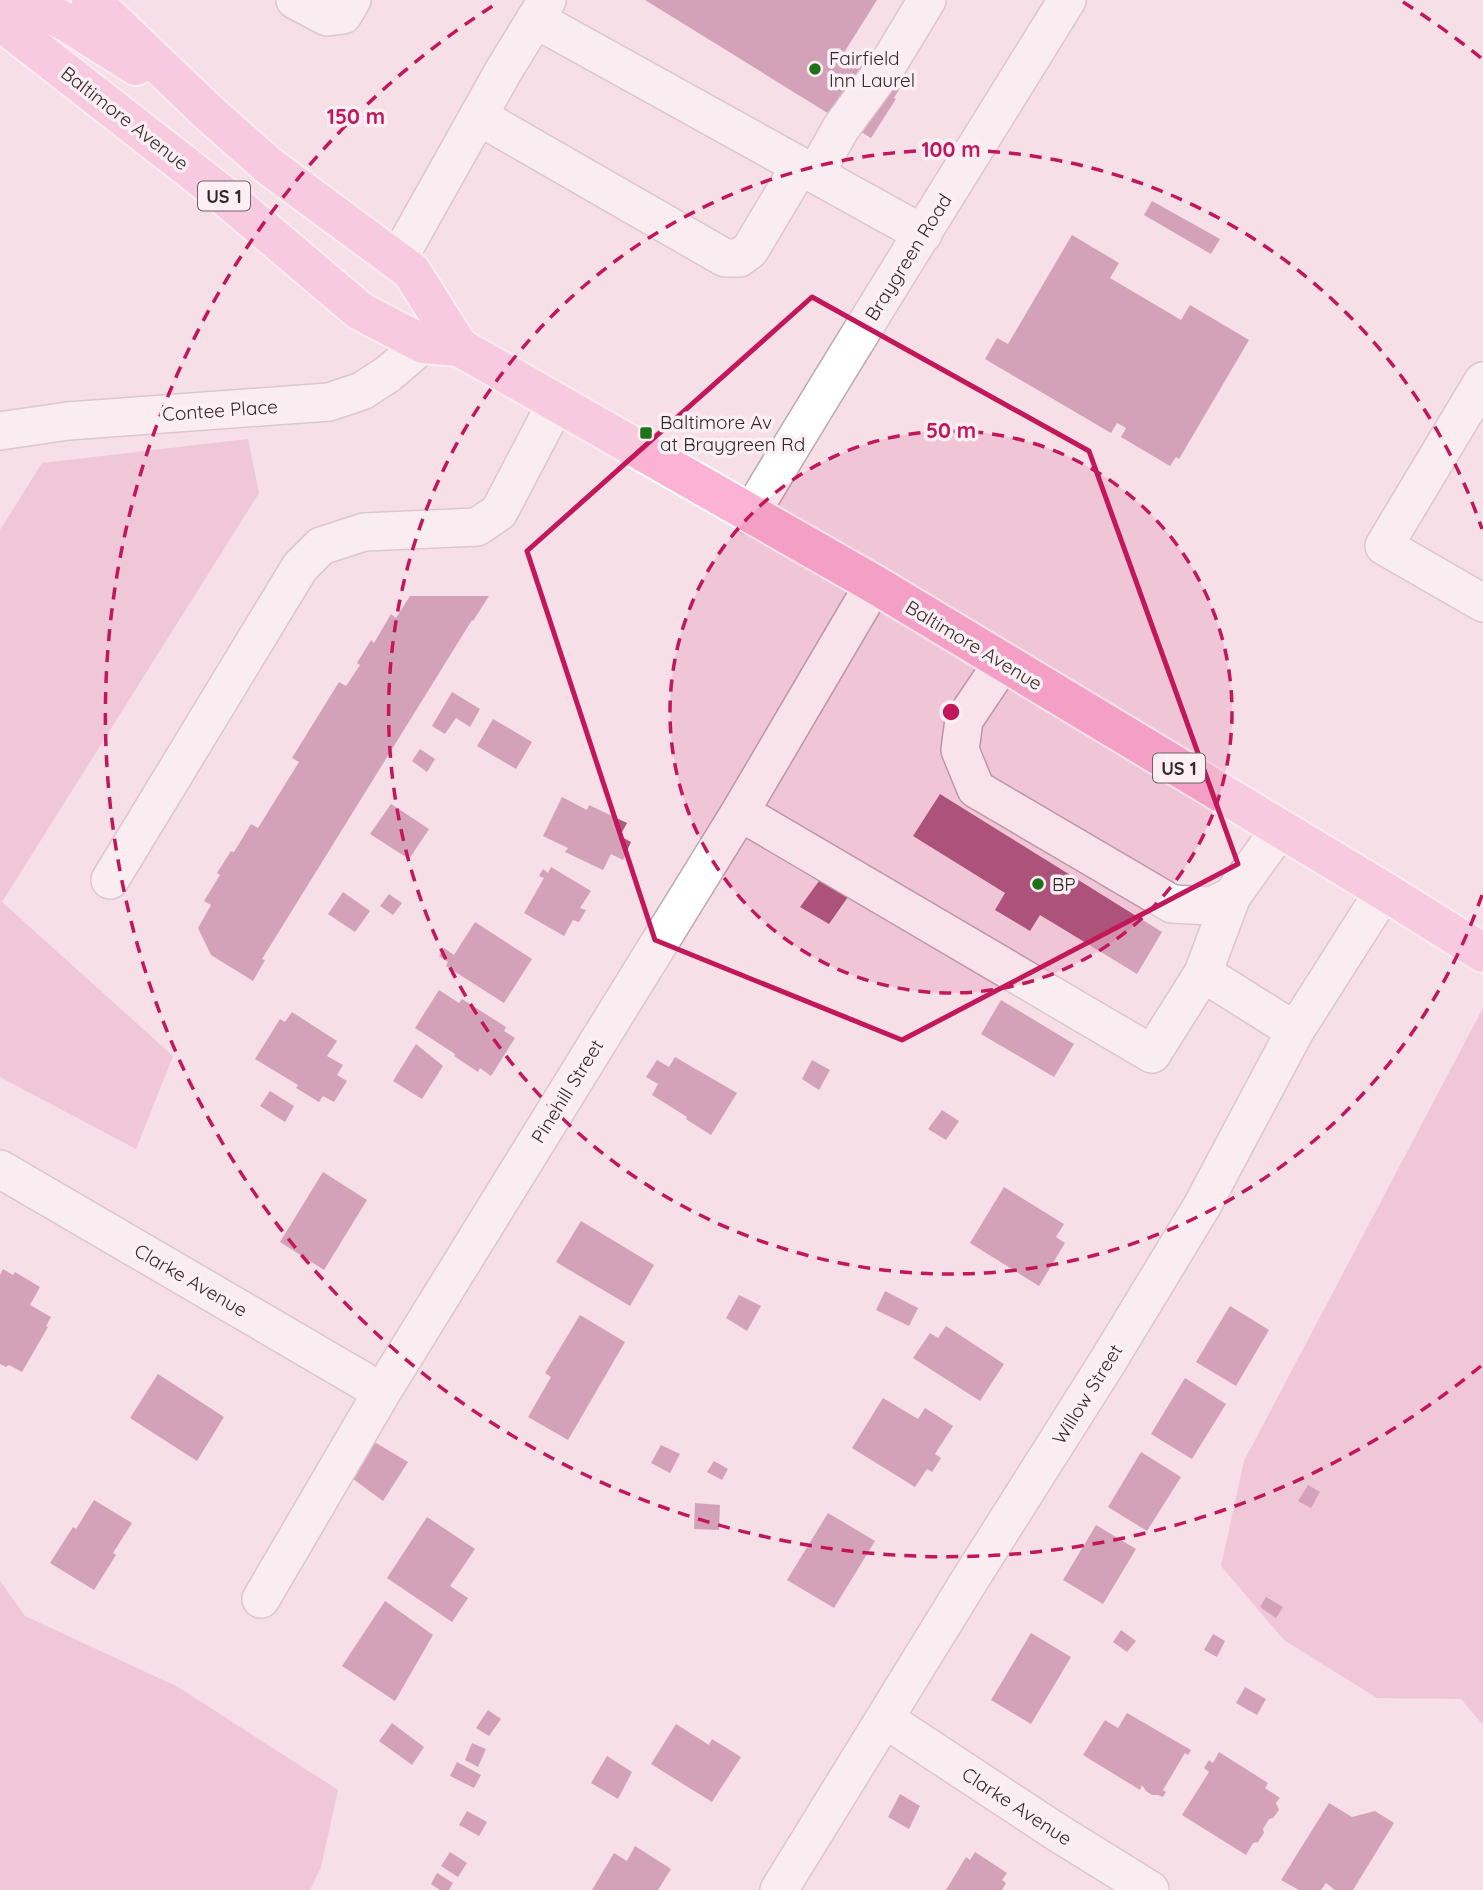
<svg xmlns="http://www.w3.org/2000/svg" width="1483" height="1890" viewBox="0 0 1483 1890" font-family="Quicksand,sans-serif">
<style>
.green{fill:#e6aac3}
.building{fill:#aa5a7f}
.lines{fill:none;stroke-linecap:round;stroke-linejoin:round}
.minor-casing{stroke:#bea9b1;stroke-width:40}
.major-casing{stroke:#fff;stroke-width:42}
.minor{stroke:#fff;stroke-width:37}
.major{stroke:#fbb2d4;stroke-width:38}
.marked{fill:none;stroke:#c2185b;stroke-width:5;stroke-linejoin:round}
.ring{fill:none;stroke:#c2185b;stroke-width:3.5;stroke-dasharray:12 9}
.poi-dot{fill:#1f711a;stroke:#fdeff4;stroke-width:2.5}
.labels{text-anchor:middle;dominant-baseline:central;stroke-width:7;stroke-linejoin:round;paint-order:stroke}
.shield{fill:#fdeff4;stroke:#6e6468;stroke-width:2}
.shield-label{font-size:18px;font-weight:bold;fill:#31292c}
.poi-label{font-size:19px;fill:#31292c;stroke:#fdeff4;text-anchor:start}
.street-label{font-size:19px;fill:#31292c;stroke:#fdeff4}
.centre{fill:#c2185b;stroke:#fdeff4;stroke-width:3.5}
.ring-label{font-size:21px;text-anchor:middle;font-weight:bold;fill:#c2185b;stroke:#fdeff4;stroke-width:7;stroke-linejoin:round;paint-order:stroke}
</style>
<rect width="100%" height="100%" fill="#f6dfe7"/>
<path class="green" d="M 248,439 L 259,493 L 2,902 L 173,1056 L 136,1149 L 0,1077 L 0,530 L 42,463 Z
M 1483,1008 L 1483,1725 L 1461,1699 L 1377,1698 L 1284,1640 L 1221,1566 L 1244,1461 Z
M 0,1581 L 25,1616 L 178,1687 L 338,1790 L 321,1867 L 310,1890 L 0,1890 Z"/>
<path class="building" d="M 645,0 L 877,0 L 845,51 L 901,86 L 894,98 L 896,99 L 871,138 L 861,132 L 860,133 Z
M 1152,201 L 1220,239 L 1211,254 L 1144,215 Z
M 1072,235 L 1119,263 L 1110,278 L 1181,320 L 1190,305 L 1249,340 L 1179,459 L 1176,457 L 1170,466 L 1121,437 L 1126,428 L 1117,423 L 1111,433 L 985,359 L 997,338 L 1008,344 Z
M 410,596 L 489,596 L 473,621 L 472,620 L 262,959 L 265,960 L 253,981 L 211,955 L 198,928 L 211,905 L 204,901 L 220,875 L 217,873 L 231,851 L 234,852 L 251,824 L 258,828 L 299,762 L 292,758 L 339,682 L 346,686 L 360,665 L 357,663 L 371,640 L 374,643 L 391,614 L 396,618 Z
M 452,692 L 480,709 L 470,727 L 456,718 L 445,734 L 432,726 Z
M 493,719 L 532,742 L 516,769 L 477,746 Z
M 420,749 L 435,759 L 427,772 L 412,761 Z
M 940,794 L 1162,932 L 1137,974 L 1040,915 L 1030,931 L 995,910 L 1005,893 L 913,836 Z
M 562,797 L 587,810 L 589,805 L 627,823 L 620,836 L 631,842 L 623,860 L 611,854 L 603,870 L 565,852 L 568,848 L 543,836 Z
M 391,804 L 429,829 L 409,859 L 370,834 Z
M 551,867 L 591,891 L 580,908 L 586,910 L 579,922 L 573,920 L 564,936 L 524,913 L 544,878 L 539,876 L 543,869 L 548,873 Z
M 822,877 L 850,894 L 829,924 L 800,907 Z
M 343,892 L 370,911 L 355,932 L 328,914 Z
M 389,894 L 402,903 L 393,915 L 380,906 Z
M 475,922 L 532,959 L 504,1003 L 446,966 L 448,962 L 439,956 L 444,948 L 454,955 Z
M 439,990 L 459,1003 L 462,999 L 506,1027 L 504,1031 L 515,1038 L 491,1076 L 480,1068 L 478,1072 L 454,1056 L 455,1054 L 415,1028 Z
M 1001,1000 L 1074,1044 L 1054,1077 L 981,1034 Z
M 292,1012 L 337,1041 L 327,1056 L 343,1065 L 337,1075 L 347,1081 L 334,1102 L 323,1096 L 319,1102 L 296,1088 L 298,1085 L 255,1059 L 280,1019 L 285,1022 Z
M 416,1044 L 443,1066 L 422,1099 L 393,1081 Z
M 675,1057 L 737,1093 L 711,1135 L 686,1119 L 687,1117 L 652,1095 L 658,1084 L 646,1077 L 657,1060 L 669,1067 Z
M 812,1060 L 830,1070 L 819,1090 L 802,1079 Z
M 270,1091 L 294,1106 L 285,1122 L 260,1106 Z
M 942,1110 L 959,1121 L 946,1140 L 928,1129 Z
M 323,1172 L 367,1200 L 324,1270 L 280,1242 Z
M 1004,1187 L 1064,1224 L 1056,1237 L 1065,1243 L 1039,1286 L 970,1243 Z
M 581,1221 L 654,1265 L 630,1306 L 556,1262 Z
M 3,1269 L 13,1275 L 15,1272 L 40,1287 L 30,1305 L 51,1317 L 46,1326 L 48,1327 L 22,1372 L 9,1365 L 6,1367 L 0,1364 L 0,1275 Z
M 885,1291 L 918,1308 L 909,1326 L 876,1310 Z
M 739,1295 L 761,1306 L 747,1331 L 726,1318 Z
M 1230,1306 L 1269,1330 L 1236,1386 L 1196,1362 Z
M 580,1315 L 625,1342 L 568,1440 L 528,1417 L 551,1377 L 545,1373 Z
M 946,1326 L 1004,1364 L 980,1401 L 913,1358 L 930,1333 L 938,1338 Z
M 158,1374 L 224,1417 L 197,1461 L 130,1418 Z
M 1185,1378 L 1226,1404 L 1192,1459 L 1151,1434 Z
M 883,1398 L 918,1419 L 925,1408 L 953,1426 L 935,1454 L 941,1458 L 932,1472 L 927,1469 L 915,1487 L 852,1448 Z
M 366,1437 L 408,1462 L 383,1501 L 345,1473 Z
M 661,1445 L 680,1454 L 670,1473 L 651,1463 Z
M 1141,1452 L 1181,1477 L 1147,1531 L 1108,1507 Z
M 714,1461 L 728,1469 L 722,1480 L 707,1472 Z
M 1308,1485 L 1320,1492 L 1311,1508 L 1298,1501 Z
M 94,1500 L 132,1523 L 113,1553 L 116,1555 L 94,1590 L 50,1563 L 73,1527 L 76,1529 Z
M 695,1503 L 720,1505 L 719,1530 L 694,1529 Z
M 828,1513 L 875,1541 L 834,1608 L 787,1580 Z
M 427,1517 L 475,1549 L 450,1586 L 468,1598 L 452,1622 L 387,1578 Z
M 1096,1525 L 1136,1549 L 1103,1604 L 1063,1580 Z
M 1266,1597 L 1283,1607 L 1276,1618 L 1260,1607 Z
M 385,1601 L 433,1635 L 395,1701 L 342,1666 Z
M 1121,1630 L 1136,1641 L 1127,1652 L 1113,1642 Z
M 1031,1633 L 1071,1657 L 1031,1724 L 991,1700 Z
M 1213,1634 L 1225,1641 L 1217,1657 L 1204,1650 Z
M 1245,1687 L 1266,1699 L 1257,1715 L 1236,1703 Z
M 488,1710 L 501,1719 L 489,1736 L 476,1728 Z
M 1127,1713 L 1191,1750 L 1188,1755 L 1185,1753 L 1163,1790 L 1166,1792 L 1163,1797 L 1158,1795 L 1152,1795 L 1146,1791 L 1142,1785 L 1140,1790 L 1083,1755 L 1105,1720 L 1118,1728 Z
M 392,1723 L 424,1747 L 412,1765 L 379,1741 Z
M 676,1724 L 709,1745 L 712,1739 L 741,1757 L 712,1802 L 651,1764 Z
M 472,1743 L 486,1749 L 478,1767 L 465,1760 Z
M 1219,1752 L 1268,1783 L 1265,1788 L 1280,1798 L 1276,1803 L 1279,1810 L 1273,1818 L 1269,1819 L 1263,1829 L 1264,1833 L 1258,1842 L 1253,1843 L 1246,1855 L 1182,1815 L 1209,1772 L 1204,1768 L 1209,1760 L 1213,1763 Z
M 607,1756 L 632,1772 L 618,1799 L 591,1783 Z
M 457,1762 L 481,1775 L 474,1788 L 450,1776 Z
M 900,1794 L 920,1806 L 909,1829 L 888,1817 Z
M 1329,1803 L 1352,1817 L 1375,1811 L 1394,1823 L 1353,1890 L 1335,1890 L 1326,1883 L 1321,1890 L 1299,1890 L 1281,1880 Z
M 467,1811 L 487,1822 L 479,1836 L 459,1825 Z
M 635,1846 L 671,1869 L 658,1890 L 592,1890 L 614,1853 L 627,1861 Z
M 450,1852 L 467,1863 L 458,1877 L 441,1866 Z
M 975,1852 L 1007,1873 L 1002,1880 L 1006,1883 L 1002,1890 L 946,1890 L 966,1857 L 970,1860 Z
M 437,1873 L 453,1883 L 449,1890 L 440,1890 L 431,1884 Z"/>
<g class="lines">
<g class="minor-casing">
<path id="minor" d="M 295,0 L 327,17 L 343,15 L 352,0
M 535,19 L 923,234
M 478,116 L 725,258 L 739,258 L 750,250 L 800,166
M 815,174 L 841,128 L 890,61 L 927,0
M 397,261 L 504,70 L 547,0
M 1483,381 L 1384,546 L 1483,603
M 0,431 L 68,421 L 329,402 L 362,391 L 388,374 L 423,344
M 750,515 C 853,342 961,172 1067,0
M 1003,662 L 964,720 L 960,750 L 976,789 L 1172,904 L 1211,906 L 1232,896 L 1280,829
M 740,812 L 1152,1054 L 1203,973 L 1232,896
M 110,880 L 300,567 L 321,546 L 364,532 L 477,527 L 499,512 L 556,403
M 1203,973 L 1295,1031
M 0,1169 L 382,1392
M 261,1599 L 382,1392 L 740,812 L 874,584
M 885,1719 L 1055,1831 L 1150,1890
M 779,1890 L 971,1578 L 1108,1361 L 1202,1206 L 1295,1031 L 1384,891"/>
</g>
<g class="major-casing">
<path id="major" d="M 91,0 L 209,113 L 269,166 L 411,271 L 459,347
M 0,6 L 32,5 L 66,22 L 136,66
M 0,21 L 228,199 L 360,311 L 423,344 L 459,347 L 874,584 L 1384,891 L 1483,953"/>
</g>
<use href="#minor" class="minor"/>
<use href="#major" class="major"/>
</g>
<path d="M0 0H1483V1890H0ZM 812,297 L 1089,451 L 1238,864 L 902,1040 L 655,940 L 527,551 Z" fill="#f6dfe7" fill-opacity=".55" fill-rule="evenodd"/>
<path class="marked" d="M 812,297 L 1089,451 L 1238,864 L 902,1040 L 655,940 L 527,551 Z"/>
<circle cx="951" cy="712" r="281" fill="#c2185b" fill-opacity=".12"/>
<g class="ring">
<circle cx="951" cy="712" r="281"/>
<path d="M1482 895A562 562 0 1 1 1482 529"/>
<path d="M1481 1366A842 842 0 1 1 499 2M1403 2A842 842 0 0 1 1481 58"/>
</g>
<g class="poi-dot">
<circle cx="815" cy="69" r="7"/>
<rect x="639" y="426" width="14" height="14" rx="3.5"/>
<circle cx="1038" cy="884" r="7"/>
</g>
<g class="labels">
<g class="shield">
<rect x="198" y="181.5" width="52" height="29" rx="5"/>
<rect x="1153" y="753.5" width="52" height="29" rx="5"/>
</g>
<g class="shield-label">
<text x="224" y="196">US 1</text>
<text x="1179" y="768">US 1</text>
</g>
<g class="poi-label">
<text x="829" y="58">Fairfield<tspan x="829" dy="22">Inn Laurel</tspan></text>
<text x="660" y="422">Baltimore Av<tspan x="660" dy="22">at Braygreen Rd</tspan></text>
<text x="1052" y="884">BP</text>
</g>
<g class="street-label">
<text transform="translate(125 118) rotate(38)">Baltimore Avenue</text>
<text transform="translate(908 257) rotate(-58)">Braygreen Road</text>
<text transform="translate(220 410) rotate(-4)">Contee Place</text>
<text transform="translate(974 645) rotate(31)">Baltimore Avenue</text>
<text transform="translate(567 1091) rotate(-58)">Pinehill Street</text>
<text transform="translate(191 1280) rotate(30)">Clarke Avenue</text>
<text transform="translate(1087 1394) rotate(-58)">Willow Street</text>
<text transform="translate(1017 1806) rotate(33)">Clarke Avenue</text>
</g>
</g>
<circle cx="951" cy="712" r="10" class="centre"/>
<g class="ring-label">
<text x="356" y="124">150 m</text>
<text x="951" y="157">100 m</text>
<text x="951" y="438">50 m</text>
</g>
</svg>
